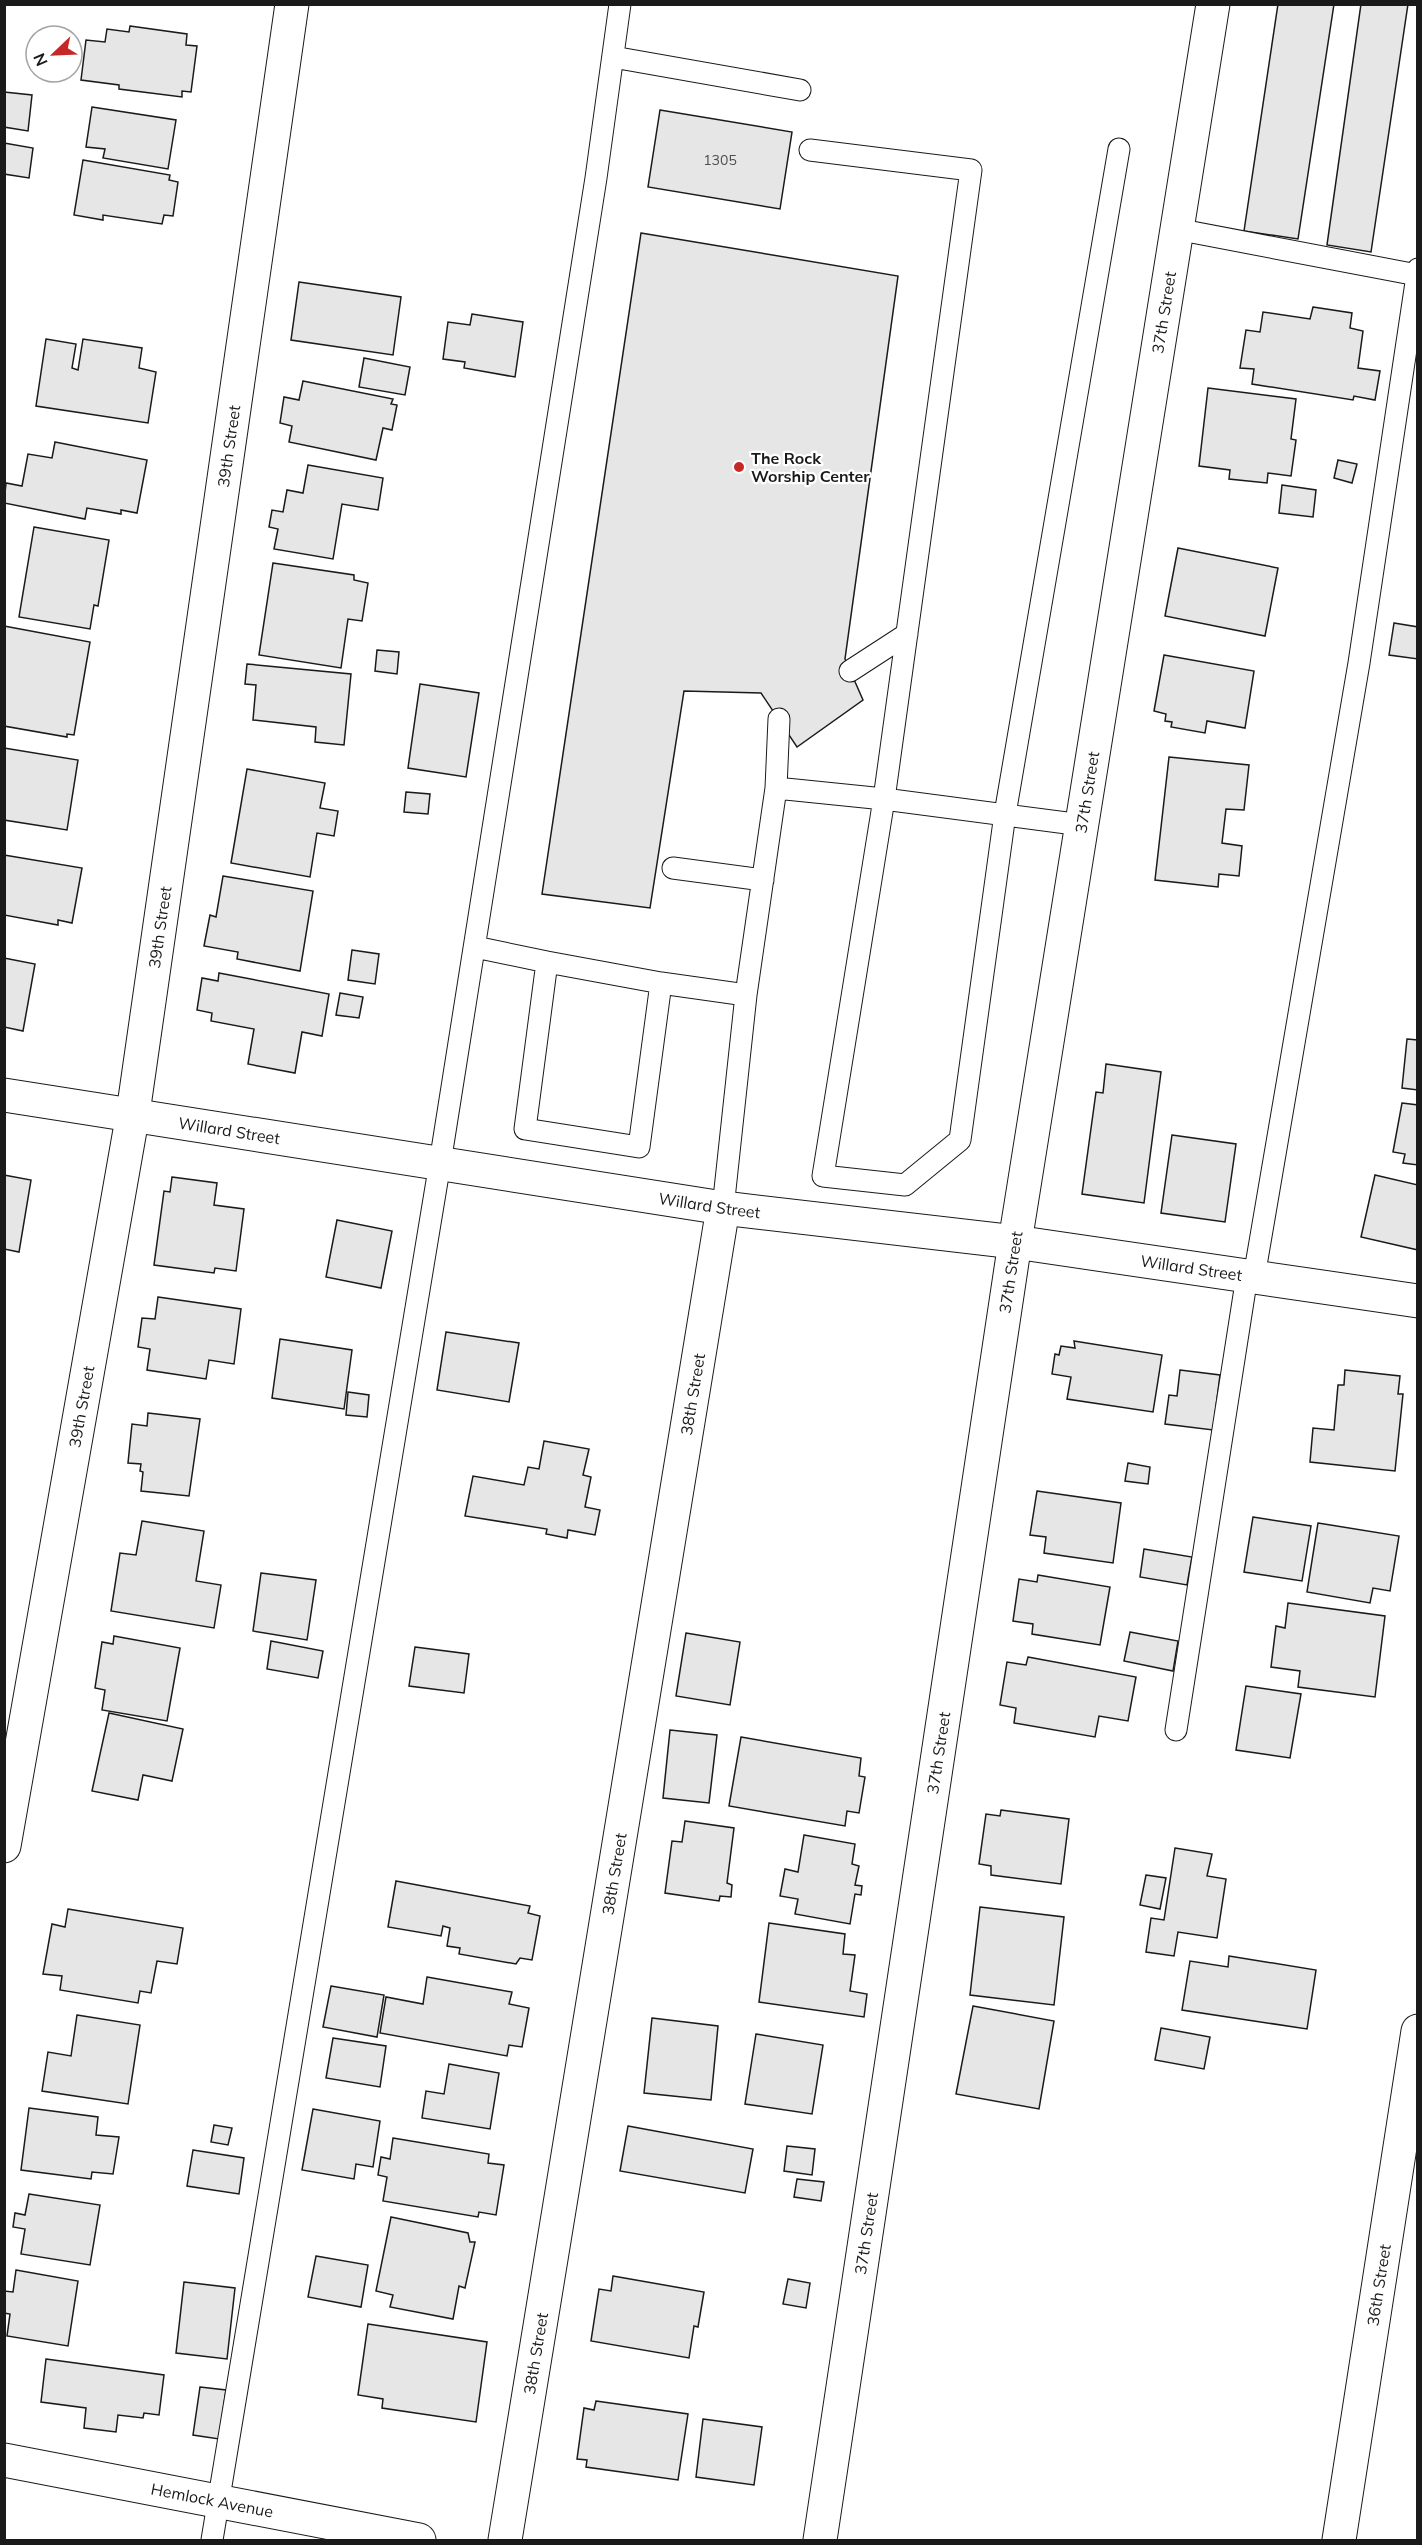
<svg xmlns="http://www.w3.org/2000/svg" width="1422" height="2545" viewBox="0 0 1422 2545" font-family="Mulish,sans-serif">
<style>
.building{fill:#e6e6e6;stroke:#1a1a1a;stroke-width:1.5}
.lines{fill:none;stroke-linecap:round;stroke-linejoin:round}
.service-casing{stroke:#1a1a1a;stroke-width:23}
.minor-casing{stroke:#1a1a1a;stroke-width:35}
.tertiary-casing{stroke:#1a1a1a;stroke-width:35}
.service{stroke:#fff;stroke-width:21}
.minor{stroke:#fff;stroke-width:33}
.tertiary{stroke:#fff;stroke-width:33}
.poi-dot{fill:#c62828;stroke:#fff;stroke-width:2}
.labels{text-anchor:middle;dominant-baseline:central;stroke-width:4.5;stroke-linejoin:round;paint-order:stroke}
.number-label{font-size:14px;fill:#4d4d4d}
.street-label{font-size:16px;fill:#1a1a1a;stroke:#fff}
.poi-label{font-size:16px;font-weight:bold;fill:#1a1a1a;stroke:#fff;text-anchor:start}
</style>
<rect width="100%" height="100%" fill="#fff"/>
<path class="building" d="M 1278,4 L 1334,4 L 1298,239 L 1244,231 Z
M 1361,4 L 1408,4 L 1371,252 L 1327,245 Z
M 130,26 L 187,34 L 186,45 L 197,46 L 191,92 L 182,91 L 182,97 L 119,89 L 119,85 L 81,80 L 86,40 L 105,42 L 107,29 L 129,32 Z
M 4,92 L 32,95 L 28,131 L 4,127 Z
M 92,107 L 176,120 L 168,169 L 103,158 L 105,149 L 86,147 Z
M 660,110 L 792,132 L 780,209 L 648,187 Z
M 4,143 L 33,148 L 29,178 L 4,174 Z
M 83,160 L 170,175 L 169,180 L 178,182 L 173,216 L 164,215 L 162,224 L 103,215 L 103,220 L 74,215 Z
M 641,233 L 898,276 L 845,659 L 863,700 L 797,747 L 761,693 L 684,691 L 650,908 L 542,894 Z
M 299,282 L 401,297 L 393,355 L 291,340 Z
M 1313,307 L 1352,313 L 1350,328 L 1363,331 L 1358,368 L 1380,371 L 1375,400 L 1354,396 L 1353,400 L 1252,384 L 1254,369 L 1240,368 L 1246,330 L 1260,332 L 1263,312 L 1310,319 Z
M 472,314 L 523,322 L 515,377 L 464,368 L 465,362 L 443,359 L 448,322 L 470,325 Z
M 46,339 L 76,344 L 72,368 L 78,370 L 83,339 L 142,348 L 139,368 L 156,372 L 148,423 L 36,406 Z
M 364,358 L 410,367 L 405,395 L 359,387 Z
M 303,381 L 393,399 L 391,404 L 397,405 L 392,430 L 383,428 L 376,460 L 289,442 L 292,426 L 280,423 L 284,397 L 299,400 Z
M 1208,388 L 1296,399 L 1291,439 L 1296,440 L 1291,476 L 1268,473 L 1267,483 L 1229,479 L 1230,470 L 1199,466 Z
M 55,442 L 147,460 L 137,513 L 121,510 L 121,514 L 87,508 L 85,519 L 4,503 L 6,483 L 22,486 L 28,454 L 52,458 Z
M 1338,460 L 1357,464 L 1352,483 L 1334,478 Z
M 308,465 L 383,478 L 378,510 L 342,504 L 333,559 L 274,549 L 278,529 L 269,527 L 272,510 L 283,512 L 287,490 L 303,493 Z
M 1282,485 L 1316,490 L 1313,517 L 1279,513 Z
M 34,527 L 109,540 L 98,606 L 94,605 L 90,629 L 19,617 Z
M 1178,548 L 1278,568 L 1265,636 L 1165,616 Z
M 273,563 L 354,575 L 354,580 L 368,583 L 362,621 L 348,619 L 341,668 L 259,655 Z
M 1394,623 L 1418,627 L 1418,659 L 1389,655 Z
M 4,626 L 90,642 L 74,735 L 67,734 L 67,737 L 4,726 Z
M 377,650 L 399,652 L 397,674 L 375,671 Z
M 1164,655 L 1254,671 L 1245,728 L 1207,721 L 1205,733 L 1171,727 L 1172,722 L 1165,721 L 1166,714 L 1154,711 Z
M 247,664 L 351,674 L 344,745 L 315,742 L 316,727 L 253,720 L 256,685 L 245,684 Z
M 420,684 L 479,693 L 466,777 L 408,768 Z
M 4,748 L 78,760 L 67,830 L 4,820 Z
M 1169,757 L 1249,765 L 1244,810 L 1226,809 L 1222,843 L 1242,846 L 1239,876 L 1219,874 L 1218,887 L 1155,880 Z
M 247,769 L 325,783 L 320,808 L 338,811 L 334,836 L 317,833 L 310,877 L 231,863 Z
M 406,792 L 430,794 L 428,814 L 404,812 Z
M 4,855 L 82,868 L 72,923 L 58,920 L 58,925 L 4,915 Z
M 223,876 L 313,891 L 300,971 L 237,959 L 238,952 L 204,946 L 210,915 L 216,917 Z
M 352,950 L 379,954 L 375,984 L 348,980 Z
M 4,958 L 35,964 L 23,1031 L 4,1027 Z
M 219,973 L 329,994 L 322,1036 L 302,1032 L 295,1073 L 248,1064 L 254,1029 L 211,1021 L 212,1013 L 197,1010 L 202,978 L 218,981 Z
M 340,993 L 363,997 L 359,1018 L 336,1015 Z
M 1407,1039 L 1418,1040 L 1418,1090 L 1402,1088 Z
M 1106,1064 L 1161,1072 L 1144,1203 L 1082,1194 L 1096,1092 L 1103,1093 Z
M 1402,1103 L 1418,1105 L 1418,1165 L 1403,1163 L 1405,1154 L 1393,1152 Z
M 1172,1135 L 1236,1144 L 1225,1222 L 1161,1213 Z
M 4,1175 L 31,1180 L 19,1252 L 4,1249 Z
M 1375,1175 L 1418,1185 L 1418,1250 L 1361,1237 Z
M 172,1177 L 217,1183 L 214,1205 L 244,1209 L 236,1271 L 215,1268 L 214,1273 L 154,1265 L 164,1191 L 170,1192 Z
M 337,1220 L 392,1231 L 381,1288 L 326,1277 Z
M 158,1297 L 241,1309 L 234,1364 L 209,1360 L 206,1379 L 147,1370 L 150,1349 L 138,1347 L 142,1318 L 155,1319 Z
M 446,1332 L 519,1343 L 509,1402 L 437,1390 Z
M 280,1339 L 352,1350 L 344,1409 L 272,1398 Z
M 1074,1341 L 1162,1355 L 1153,1412 L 1067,1399 L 1071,1377 L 1052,1374 L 1055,1354 L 1059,1355 L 1061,1346 L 1075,1348 Z
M 1180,1370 L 1220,1375 L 1213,1430 L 1165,1424 L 1169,1395 L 1177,1396 Z
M 1345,1370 L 1400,1376 L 1398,1394 L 1403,1394 L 1395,1471 L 1310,1462 L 1313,1428 L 1334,1430 L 1338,1385 L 1344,1385 Z
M 348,1392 L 369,1395 L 367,1417 L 346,1415 Z
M 148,1413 L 200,1419 L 189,1496 L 141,1491 L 143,1472 L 140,1471 L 141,1464 L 128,1463 L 132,1424 L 147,1426 Z
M 544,1441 L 589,1449 L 583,1475 L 591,1477 L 585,1507 L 600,1510 L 595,1535 L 568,1530 L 567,1538 L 546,1534 L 547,1529 L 465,1516 L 473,1476 L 524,1485 L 528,1467 L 539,1469 Z
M 1128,1463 L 1150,1467 L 1148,1484 L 1125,1481 Z
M 1037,1491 L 1121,1503 L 1113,1563 L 1044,1553 L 1046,1537 L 1030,1535 Z
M 1253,1517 L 1311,1526 L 1302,1581 L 1244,1572 Z
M 142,1521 L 204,1531 L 196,1581 L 221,1585 L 214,1628 L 111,1611 L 120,1553 L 136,1555 Z
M 1318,1523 L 1399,1536 L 1390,1591 L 1373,1588 L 1370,1603 L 1307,1592 Z
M 1144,1549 L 1192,1557 L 1187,1585 L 1140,1577 Z
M 261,1573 L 316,1580 L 307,1640 L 253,1631 Z
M 1038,1575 L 1110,1587 L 1100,1645 L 1032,1634 L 1033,1624 L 1013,1621 L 1019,1579 L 1037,1582 Z
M 1288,1603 L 1385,1616 L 1375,1697 L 1298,1687 L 1300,1671 L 1271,1667 L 1276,1626 L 1285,1628 Z
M 1130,1632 L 1178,1641 L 1173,1671 L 1124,1661 Z
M 686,1633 L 740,1642 L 730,1705 L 676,1696 Z
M 114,1636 L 180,1648 L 167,1721 L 102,1710 L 105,1690 L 95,1688 L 102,1642 L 113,1644 Z
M 271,1641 L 323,1651 L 318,1678 L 267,1669 Z
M 415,1647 L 469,1654 L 464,1693 L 409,1686 Z
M 1028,1657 L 1136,1677 L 1128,1721 L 1099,1716 L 1095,1737 L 1014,1723 L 1016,1708 L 1000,1705 L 1007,1662 L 1026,1665 Z
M 1246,1686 L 1301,1694 L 1290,1758 L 1236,1750 Z
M 109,1713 L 183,1729 L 172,1781 L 143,1775 L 138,1800 L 92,1791 Z
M 670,1730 L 717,1735 L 709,1803 L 663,1798 Z
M 741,1737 L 861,1758 L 859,1776 L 865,1777 L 859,1813 L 847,1811 L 845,1826 L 729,1806 Z
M 1001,1810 L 1069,1819 L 1061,1884 L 991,1875 L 991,1866 L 979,1864 L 986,1814 L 1000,1816 Z
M 685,1821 L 734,1828 L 727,1883 L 732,1885 L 731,1897 L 720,1896 L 719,1901 L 665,1893 L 672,1841 L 682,1842 Z
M 804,1835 L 855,1844 L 852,1864 L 859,1866 L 855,1885 L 862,1886 L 861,1895 L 855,1894 L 850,1924 L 795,1914 L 798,1899 L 780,1896 L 785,1869 L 798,1872 Z
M 1175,1848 L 1212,1854 L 1207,1876 L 1226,1879 L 1217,1938 L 1178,1932 L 1174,1956 L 1146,1952 L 1151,1918 L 1164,1920 Z
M 1146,1875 L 1166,1878 L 1160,1909 L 1140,1905 Z
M 396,1881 L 530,1906 L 528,1913 L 540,1916 L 532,1960 L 520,1958 L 516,1964 L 459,1954 L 460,1948 L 447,1946 L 450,1928 L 443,1926 L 441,1936 L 388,1927 Z
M 980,1907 L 1064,1917 L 1054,2005 L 970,1995 Z
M 68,1909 L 183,1928 L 177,1964 L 157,1961 L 151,1993 L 140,1991 L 138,2003 L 60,1990 L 62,1976 L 43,1974 L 52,1924 L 65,1927 Z
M 769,1923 L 845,1934 L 843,1954 L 855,1955 L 850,1991 L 867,1994 L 864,2017 L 759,2002 Z
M 1229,1956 L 1316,1970 L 1307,2029 L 1182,2010 L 1190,1961 L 1228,1967 Z
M 427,1977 L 512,1992 L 509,2004 L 529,2008 L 522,2047 L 509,2045 L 507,2056 L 380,2033 L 386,1997 L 423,2004 Z
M 331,1986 L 384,1995 L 377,2037 L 323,2027 Z
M 973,2006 L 1054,2021 L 1039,2109 L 956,2094 Z
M 77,2015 L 140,2025 L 128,2104 L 42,2091 L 48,2052 L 71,2056 Z
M 652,2018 L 718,2026 L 711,2100 L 644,2093 Z
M 1161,2028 L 1210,2037 L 1204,2069 L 1155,2060 Z
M 756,2034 L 823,2045 L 812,2114 L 745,2104 Z
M 333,2038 L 386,2046 L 380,2087 L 326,2078 Z
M 449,2064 L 499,2073 L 490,2129 L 422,2118 L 426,2091 L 444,2094 Z
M 29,2108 L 98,2117 L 96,2135 L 119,2137 L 113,2174 L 92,2172 L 91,2179 L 21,2170 Z
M 313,2109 L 380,2121 L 373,2167 L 356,2164 L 354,2179 L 302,2170 Z
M 214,2125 L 232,2128 L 228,2145 L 211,2142 Z
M 628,2126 L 753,2149 L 745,2193 L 620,2171 Z
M 393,2138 L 489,2154 L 488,2163 L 504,2165 L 496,2215 L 479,2212 L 478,2217 L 383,2201 L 387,2177 L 378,2175 L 381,2157 L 390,2159 Z
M 787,2146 L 815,2149 L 812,2175 L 784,2171 Z
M 193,2150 L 244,2158 L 239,2194 L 187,2186 Z
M 797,2179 L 824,2182 L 821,2201 L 794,2197 Z
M 29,2194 L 100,2205 L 90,2265 L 21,2254 L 25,2229 L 13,2227 L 15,2213 L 25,2215 Z
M 391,2217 L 468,2233 L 470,2242 L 475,2242 L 465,2288 L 459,2286 L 453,2319 L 390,2307 L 393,2295 L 376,2291 Z
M 316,2256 L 368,2265 L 361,2307 L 308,2297 Z
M 16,2270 L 78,2281 L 68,2346 L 7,2336 L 10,2314 L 4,2313 L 4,2291 L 13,2292 Z
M 613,2276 L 704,2292 L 698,2327 L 694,2326 L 689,2358 L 591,2341 L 599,2289 L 611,2291 Z
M 788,2279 L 810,2283 L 806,2308 L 783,2304 Z
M 184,2282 L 235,2288 L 227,2359 L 176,2353 Z
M 368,2324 L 487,2342 L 476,2422 L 382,2408 L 383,2399 L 358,2395 Z
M 46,2359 L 164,2375 L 159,2415 L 144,2413 L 143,2418 L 118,2415 L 116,2432 L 84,2428 L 86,2408 L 41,2402 Z
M 200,2387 L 226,2390 L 219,2439 L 193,2435 Z
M 596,2401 L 688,2414 L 678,2480 L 586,2467 L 587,2460 L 577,2459 L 584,2408 L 594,2410 Z
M 703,2419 L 762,2427 L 754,2485 L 696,2477 Z"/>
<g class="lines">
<g class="service-casing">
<path id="service" d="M 613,57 L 800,90
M 810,150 L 971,170 L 884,799 L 823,1176 L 905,1185 L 960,1140 L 1005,814 L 1119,149
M 1176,229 L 1417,275
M 850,671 L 907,634
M 776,788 L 884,799 L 1082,825
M 673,868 L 763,880
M 475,947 L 547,962 L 525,1129 L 639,1147 L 661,983 L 547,962
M 661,983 L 746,995 L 776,788 L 779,719
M 723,1208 L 746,995
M 1254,1277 L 1359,663 L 1418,269
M 1176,1730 L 1247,1276
M 212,2540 L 440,1163 L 596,178 L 620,4"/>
</g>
<g class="minor-casing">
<g id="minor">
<path id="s1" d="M 4,1095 L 723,1208 L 1015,1242 L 1418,1301"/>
<path id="s2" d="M 4,1846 L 133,1113 L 292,4"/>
<path id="s3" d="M 4,2460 L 419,2540"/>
<path id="s4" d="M 505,2540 L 723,1208"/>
<path id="s5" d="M 820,2540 L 1015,1242 L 1213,4"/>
</g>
</g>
<g class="tertiary-casing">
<g id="tertiary">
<path id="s6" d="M 1339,2540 L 1418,2031"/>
</g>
</g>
<use href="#service" class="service"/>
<use href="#minor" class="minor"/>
<use href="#tertiary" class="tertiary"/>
</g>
<circle class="poi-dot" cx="739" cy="467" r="6"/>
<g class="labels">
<g class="number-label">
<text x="720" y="160">1305</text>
</g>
<g class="street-label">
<text stroke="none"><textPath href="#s5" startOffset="2254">37th Street</textPath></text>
<text stroke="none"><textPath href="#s2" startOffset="1418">39th Street</textPath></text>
<text stroke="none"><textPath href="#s5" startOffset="1768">37th Street</textPath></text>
<text stroke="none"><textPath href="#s2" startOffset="932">39th Street</textPath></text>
<text stroke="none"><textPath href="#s1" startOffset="228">Willard Street</textPath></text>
<text stroke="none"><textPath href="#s1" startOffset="714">Willard Street</textPath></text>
<text stroke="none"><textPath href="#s1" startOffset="1200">Willard Street</textPath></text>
<text stroke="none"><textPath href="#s5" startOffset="1282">37th Street</textPath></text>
<text stroke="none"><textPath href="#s4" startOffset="1161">38th Street</textPath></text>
<text stroke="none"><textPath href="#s2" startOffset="446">39th Street</textPath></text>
<text stroke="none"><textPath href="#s5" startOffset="796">37th Street</textPath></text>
<text stroke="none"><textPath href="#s4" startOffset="675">38th Street</textPath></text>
<text stroke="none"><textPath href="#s5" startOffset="310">37th Street</textPath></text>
<text stroke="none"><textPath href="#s6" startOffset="258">36th Street</textPath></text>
<text stroke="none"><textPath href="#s4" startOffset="189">38th Street</textPath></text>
<text stroke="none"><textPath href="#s3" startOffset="212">Hemlock Avenue</textPath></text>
</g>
<g class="poi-label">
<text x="751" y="458">The Rock<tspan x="751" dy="18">Worship Center</tspan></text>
</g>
</g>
<rect width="1422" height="2545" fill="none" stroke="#1a1a1a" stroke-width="12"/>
<g transform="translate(54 54) rotate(247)"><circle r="28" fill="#ffffff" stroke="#a3a3a3" stroke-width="1.5"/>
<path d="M0-4.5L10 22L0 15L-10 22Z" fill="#c62828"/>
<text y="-9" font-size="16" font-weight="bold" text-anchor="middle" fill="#1a1a1a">N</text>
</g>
</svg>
